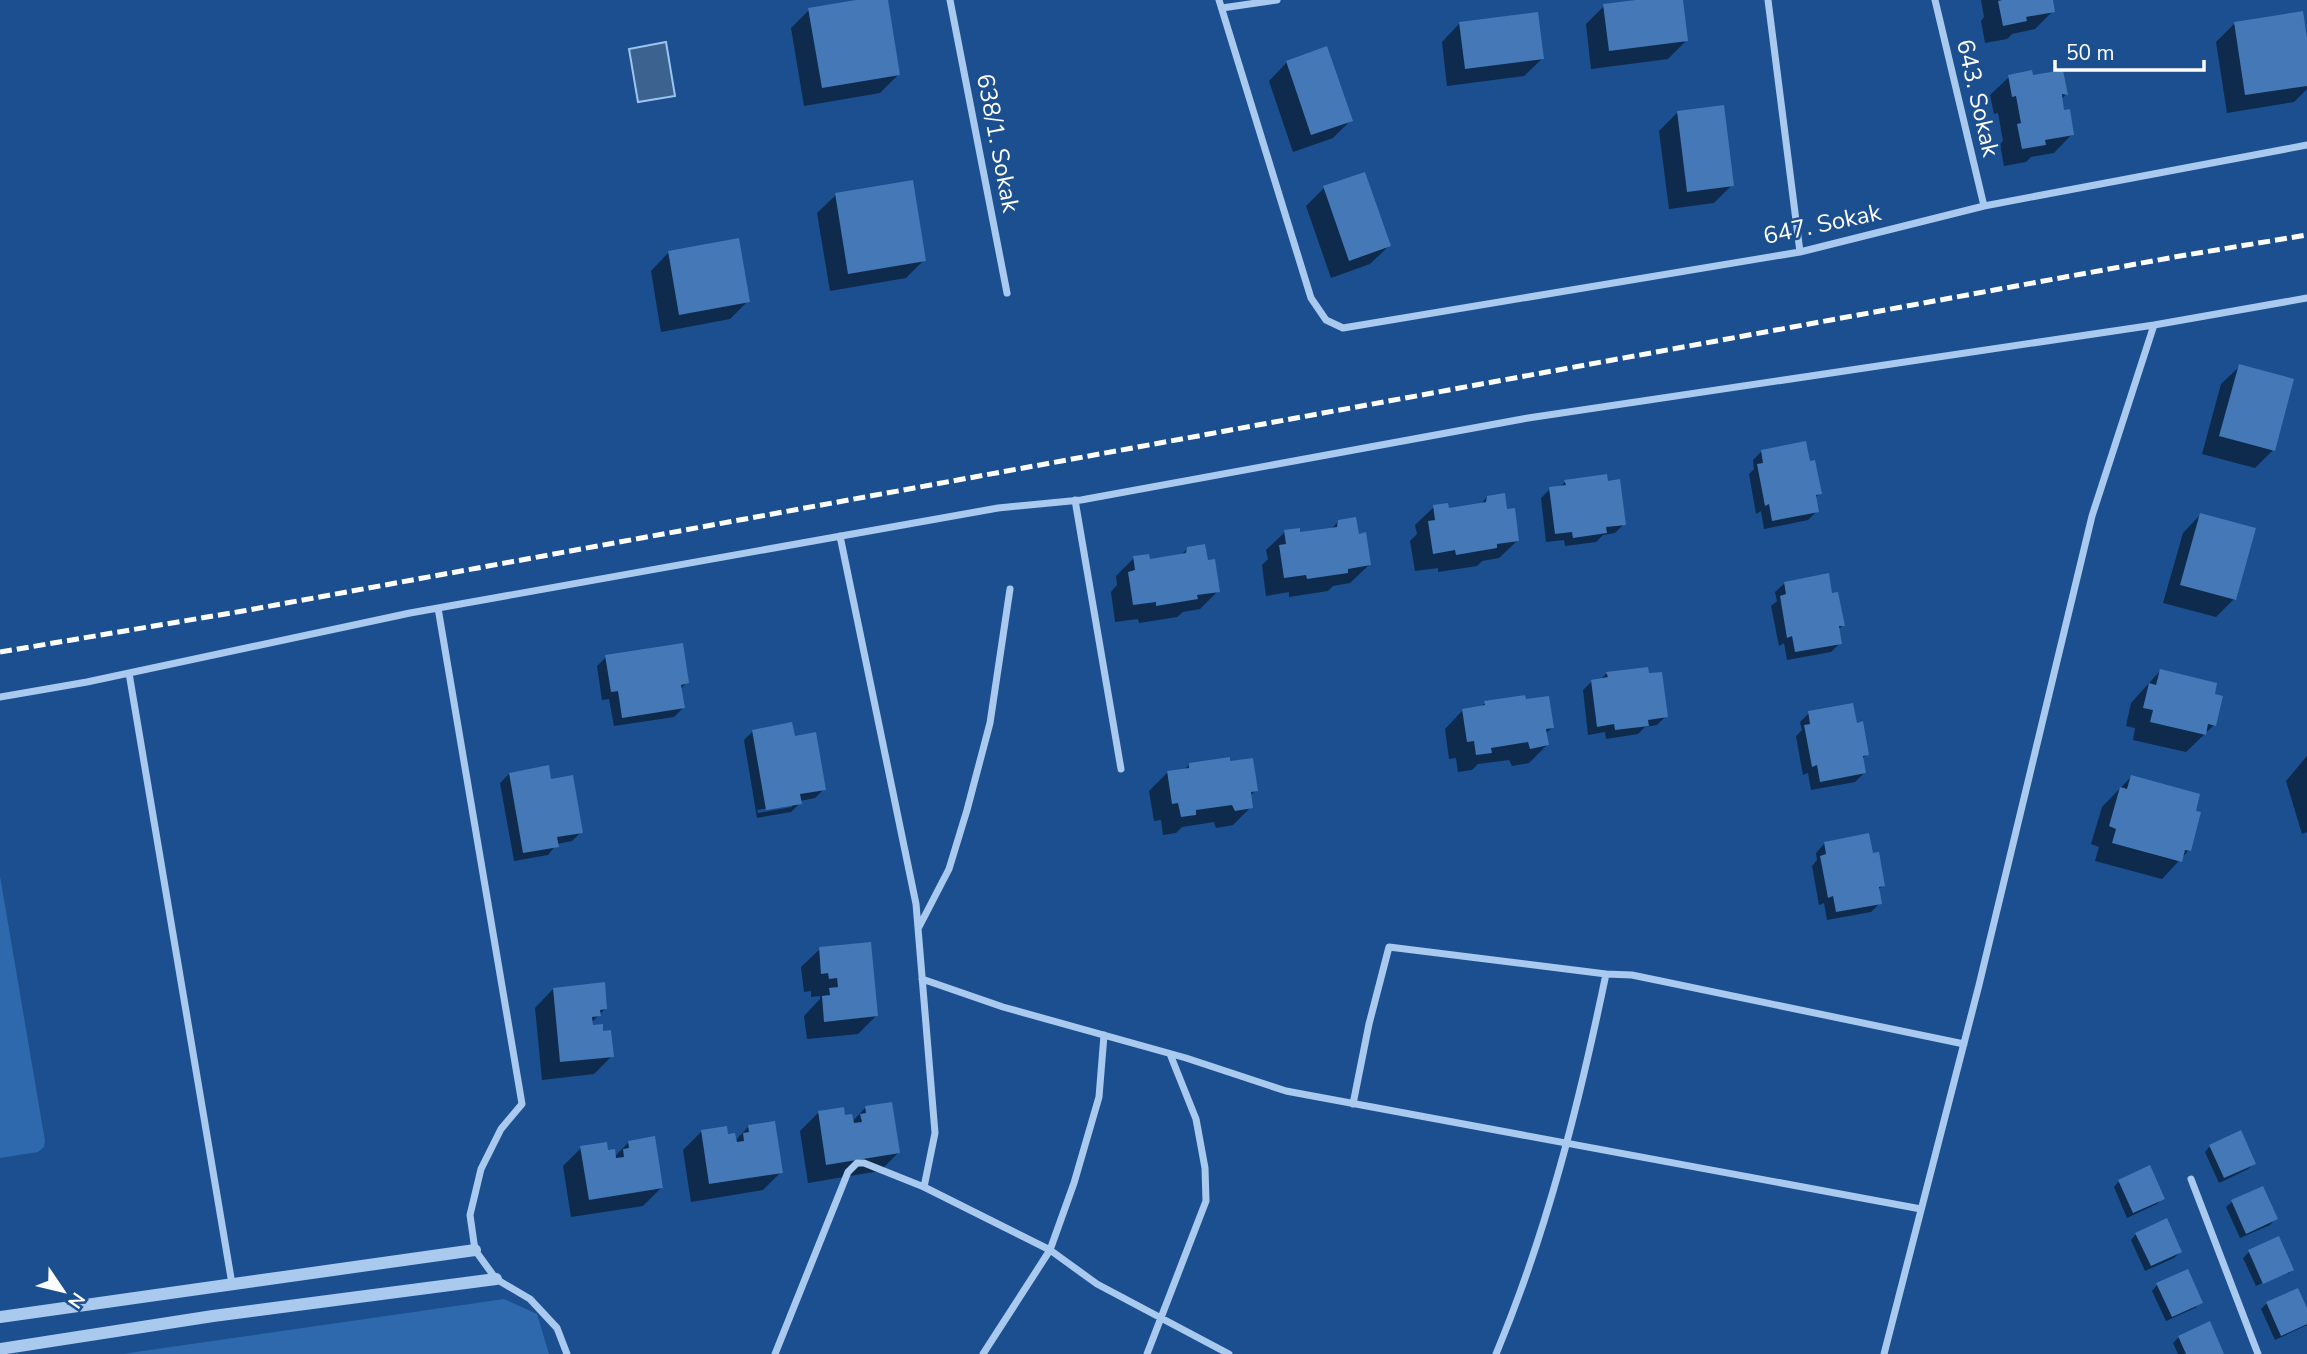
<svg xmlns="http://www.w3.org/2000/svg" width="2307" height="1354" viewBox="0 0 2307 1354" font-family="'Nunito Sans',sans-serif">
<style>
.green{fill:#2e69ad}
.water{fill:#3c6290;stroke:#9cc4f0;stroke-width:2}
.shadow{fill:#0007;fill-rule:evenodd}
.building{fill:#4478b7}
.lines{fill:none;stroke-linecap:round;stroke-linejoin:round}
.minor{stroke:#a9c9ee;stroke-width:7}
.tertiary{stroke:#a9c9ee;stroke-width:12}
.rail{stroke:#fff;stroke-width:5;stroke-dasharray:12 5;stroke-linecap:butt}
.labels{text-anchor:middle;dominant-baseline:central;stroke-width:5;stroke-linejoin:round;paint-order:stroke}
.street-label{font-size:24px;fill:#fff;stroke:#1b4f8f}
</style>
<rect width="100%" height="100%" fill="#1b4f8f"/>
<path class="green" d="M 0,876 L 45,1141 L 44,1147 L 38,1152 L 0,1158 Z
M 504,1299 L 537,1314 L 549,1354 L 122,1354 Z"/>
<path class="water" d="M 666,42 L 675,96 L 638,102 L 629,49 Z"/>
<path class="shadow" d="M 866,0 L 886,0 L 898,75 L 880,93 L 804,106 L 791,28 L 809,10 Z
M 1650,0 L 1681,0 L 1686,41 L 1668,59 L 1591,69 L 1586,24 L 1604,6 Z
M 1981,0 L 2052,0 L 2053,11 L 2035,29 L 2012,34 L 2007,39 L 1985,43 L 1981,21 L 1984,17 Z
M 1460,23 L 1543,58 L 1524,76 L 1447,86 L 1442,42 Z
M 2235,23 L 2307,49 L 2307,89 L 2294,102 L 2227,113 L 2216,42 Z
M 1287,62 L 1351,120 L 1333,138 L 1293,152 L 1269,81 Z
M 2009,77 L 2066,94 L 2061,100 L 2063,112 L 2072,134 L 2054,153 L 2031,157 L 2026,162 L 2004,166 L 2000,144 L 2003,141 L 1998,113 L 1994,114 L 1990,95 Z
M 1677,113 L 1732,185 L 1714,203 L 1669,209 L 1659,131 Z
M 1324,188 L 1389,246 L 1370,264 L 1331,278 L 1306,206 Z
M 836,195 L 924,260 L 906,278 L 830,291 L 817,213 Z
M 669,252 L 748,301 L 730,319 L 661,332 L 651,271 Z
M 2240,366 L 2273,450 L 2255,468 L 2202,454 L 2221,384 Z
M 1762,451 L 1808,463 L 1820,493 L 1815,498 L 1817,511 L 1808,520 L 1764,529 L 1761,511 L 1756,514 L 1749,474 L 1754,469 L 1753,460 Z
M 1605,476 L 1624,524 L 1615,533 L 1603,535 L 1596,542 L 1565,546 L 1564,540 L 1546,542 L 1541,498 L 1550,489 L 1559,488 L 1565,482 Z
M 1487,497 L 1506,511 L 1518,540 L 1499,558 L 1482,561 L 1477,566 L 1438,572 L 1438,568 L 1415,571 L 1410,541 L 1417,534 L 1415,525 L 1434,507 L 1448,510 L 1480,505 Z
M 2201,514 L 2234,599 L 2216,617 L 2163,603 L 2183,533 Z
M 1338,522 L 1369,565 L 1350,583 L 1333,586 L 1328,591 L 1289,597 L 1289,592 L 1266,596 L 1262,565 L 1268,559 L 1266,550 L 1285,532 L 1299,534 L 1331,529 Z
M 1188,548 L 1206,562 L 1218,591 L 1200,609 L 1183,612 L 1177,617 L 1139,623 L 1138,619 L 1115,622 L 1111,592 L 1117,585 L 1116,576 L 1134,558 L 1148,561 L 1180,556 Z
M 1785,583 L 1831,595 L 1843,625 L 1838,630 L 1840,643 L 1831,652 L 1787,660 L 1784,643 L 1779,646 L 1771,606 L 1777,601 L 1775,592 Z
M 606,657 L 687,682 L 680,690 L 683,708 L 674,717 L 614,726 L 609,699 L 602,700 L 597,666 Z
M 1647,669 L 1666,716 L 1657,725 L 1645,727 L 1638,734 L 1606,739 L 1605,732 L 1588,735 L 1583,690 L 1592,681 L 1600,680 L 1606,674 Z
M 2160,671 L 2213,695 L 2214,725 L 2186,752 L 2133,740 L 2135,728 L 2126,726 L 2131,703 Z
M 1525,701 L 1552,728 L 1545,734 L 1547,745 L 1529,763 L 1512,766 L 1509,760 L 1478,764 L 1472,770 L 1458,772 L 1456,758 L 1449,759 L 1445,729 L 1463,710 L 1480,708 L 1485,703 Z
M 1809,713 L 1855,725 L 1867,754 L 1862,759 L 1864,773 L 1855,782 L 1811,790 L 1808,773 L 1803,775 L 1796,736 L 1802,730 L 1800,722 Z
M 753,731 L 794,738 L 824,789 L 815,798 L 800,801 L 800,803 L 791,812 L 757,818 L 744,740 ZM 792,804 L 792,807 L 758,813 L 757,810 Z
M 2307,756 L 2307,832 L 2302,834 L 2286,781 Z
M 1189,765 L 1256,790 L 1250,796 L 1251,807 L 1233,825 L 1216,828 L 1214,822 L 1182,827 L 1176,833 L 1163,835 L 1161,820 L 1154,821 L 1149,791 L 1168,772 L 1184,770 Z
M 509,774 L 550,781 L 581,832 L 572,841 L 557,844 L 548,855 L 514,861 L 500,783 Z
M 2131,777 L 2189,850 L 2162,879 L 2095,861 L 2099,847 L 2091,844 L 2102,807 Z
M 1825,843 L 1883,885 L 1878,890 L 1880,903 L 1871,912 L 1827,920 L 1824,903 L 1819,905 L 1812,866 L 1817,860 L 1816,853 Z
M 820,949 L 876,1016 L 858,1034 L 807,1039 L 804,1016 L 820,999 L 820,996 L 811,997 L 811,991 L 804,992 L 801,967 Z
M 553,989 L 605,1009 L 591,1023 L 592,1026 L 602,1033 L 612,1056 L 594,1074 L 542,1080 L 535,1008 Z
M 866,1107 L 898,1153 L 880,1171 L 808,1183 L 800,1131 L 818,1113 L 844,1117 L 852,1122 Z
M 749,1126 L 781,1172 L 763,1190 L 691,1202 L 683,1150 L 701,1132 L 727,1136 L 735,1141 Z
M 629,1142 L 661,1188 L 643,1206 L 571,1217 L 563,1166 L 581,1148 L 606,1152 L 614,1157 Z
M 2210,1146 L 2254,1164 L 2248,1169 L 2219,1183 L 2205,1152 Z
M 2119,1181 L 2163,1198 L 2157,1204 L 2127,1218 L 2114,1187 Z
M 2232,1202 L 2275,1219 L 2270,1225 L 2240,1238 L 2226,1207 Z
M 2136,1234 L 2180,1252 L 2174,1258 L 2145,1271 L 2131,1240 Z
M 2278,1239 L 2292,1269 L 2288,1274 L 2288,1271 L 2256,1286 L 2243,1258 L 2249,1252 Z
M 2157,1285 L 2201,1302 L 2195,1308 L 2166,1321 L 2152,1291 Z
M 2267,1303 L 2307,1313 L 2307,1325 L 2275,1340 L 2261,1309 Z
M 2179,1337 L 2222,1354 L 2178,1354 L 2173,1343 Z"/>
<path class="building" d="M 856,0 L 888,0 L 900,75 L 822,88 L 808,8 Z
M 1636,0 L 1683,0 L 1688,41 L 1609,51 L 1603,4 Z
M 2002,0 L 2053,0 L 2055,12 L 2026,17 L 2027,21 L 2003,26 L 1998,1 Z
M 2303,11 L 2307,38 L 2307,86 L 2245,95 L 2234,22 Z
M 1538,12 L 1544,59 L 1465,69 L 1459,22 Z
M 1327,46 L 1353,121 L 1311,135 L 1286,61 Z
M 2032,70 L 2033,75 L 2063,70 L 2068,95 L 2062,94 L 2064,110 L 2070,109 L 2074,135 L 2045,140 L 2046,145 L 2022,149 L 2017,124 L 2021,123 L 2016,96 L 2012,97 L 2008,75 Z
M 1724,105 L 1734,186 L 1687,192 L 1677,111 Z
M 1365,172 L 1391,246 L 1349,261 L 1323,186 Z
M 913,180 L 926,261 L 848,274 L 835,193 Z
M 739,238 L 750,302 L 679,315 L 668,251 Z
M 2239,364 L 2294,379 L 2275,451 L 2219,436 Z
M 1806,441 L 1810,461 L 1815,460 L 1822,494 L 1816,495 L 1819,512 L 1772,521 L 1769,504 L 1765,506 L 1757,464 L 1763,463 L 1761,450 Z
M 1607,474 L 1608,481 L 1620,479 L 1626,525 L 1606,527 L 1607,533 L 1573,538 L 1572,532 L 1555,534 L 1549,487 L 1566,485 L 1564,480 Z
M 1505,493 L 1507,509 L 1515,508 L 1519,541 L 1497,544 L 1497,548 L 1456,555 L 1455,550 L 1433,554 L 1428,521 L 1435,520 L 1433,505 L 1448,503 L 1449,508 L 1486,502 L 1487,496 Z
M 2200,513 L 2256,528 L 2236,600 L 2180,585 Z
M 1356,517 L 1359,534 L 1366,532 L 1371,565 L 1348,569 L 1348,573 L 1307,579 L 1306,575 L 1284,578 L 1279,545 L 1286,544 L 1284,530 L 1300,528 L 1300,532 L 1337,527 L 1338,520 Z
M 1205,544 L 1208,560 L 1215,559 L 1220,592 L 1197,595 L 1198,599 L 1156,606 L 1156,602 L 1133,605 L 1128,572 L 1135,570 L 1133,556 L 1149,554 L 1150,559 L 1186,553 L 1187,547 Z
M 1829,573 L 1832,593 L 1838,592 L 1845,626 L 1839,626 L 1842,644 L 1795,652 L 1792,636 L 1787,638 L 1780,596 L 1786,594 L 1784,582 Z
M 683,643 L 689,683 L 681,685 L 685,708 L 622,718 L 618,691 L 611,692 L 605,655 Z
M 1648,667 L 1649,673 L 1662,672 L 1668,717 L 1648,720 L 1649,726 L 1615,730 L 1614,724 L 1597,727 L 1591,680 L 1608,677 L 1606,672 Z
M 2160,669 L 2217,683 L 2215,694 L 2223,696 L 2216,726 L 2208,724 L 2206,735 L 2150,722 L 2153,710 L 2143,708 L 2149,683 L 2156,685 Z
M 1525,695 L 1526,699 L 1549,696 L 1554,728 L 1546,729 L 1549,745 L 1530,749 L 1528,742 L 1491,748 L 1492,753 L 1476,755 L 1474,741 L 1467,742 L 1462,709 L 1485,705 L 1484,701 Z
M 1853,703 L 1857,723 L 1863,721 L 1869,755 L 1863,756 L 1866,773 L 1820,782 L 1817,765 L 1812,767 L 1804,725 L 1810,724 L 1808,711 Z
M 792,722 L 795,736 L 816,732 L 826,790 L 800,794 L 802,804 L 766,810 L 752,730 Z
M 1230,757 L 1230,761 L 1253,758 L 1258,791 L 1251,792 L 1253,808 L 1235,811 L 1232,805 L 1196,810 L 1196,815 L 1181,817 L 1178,803 L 1172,804 L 1167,771 L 1189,768 L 1189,763 Z
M 549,765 L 551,779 L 573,775 L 583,833 L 557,837 L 559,847 L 523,853 L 509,773 Z
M 2131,775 L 2200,794 L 2196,811 L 2201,812 L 2191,851 L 2185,850 L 2182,862 L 2112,843 L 2116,829 L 2109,826 L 2120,787 L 2127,789 Z
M 1869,833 L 1873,853 L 1879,852 L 1885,886 L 1879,887 L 1882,904 L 1836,912 L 1833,896 L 1828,898 L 1820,856 L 1826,854 L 1824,842 Z
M 871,942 L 878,1016 L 824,1022 L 822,996 L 830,995 L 829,988 L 838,987 L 837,978 L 829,979 L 828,973 L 821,974 L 819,947 Z
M 605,982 L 607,1009 L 600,1010 L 601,1016 L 592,1017 L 593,1025 L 603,1024 L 603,1031 L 611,1030 L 614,1057 L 560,1062 L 553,988 Z
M 892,1102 L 900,1153 L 826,1165 L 818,1111 L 844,1107 L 845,1115 L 852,1114 L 854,1123 L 862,1122 L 860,1114 L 866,1113 L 865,1106 Z
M 775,1121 L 783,1173 L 709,1184 L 701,1130 L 727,1126 L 728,1134 L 735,1133 L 737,1142 L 744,1141 L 743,1133 L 749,1132 L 748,1125 Z
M 2241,1130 L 2256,1164 L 2224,1178 L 2209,1145 Z
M 655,1136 L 663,1188 L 589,1200 L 580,1146 L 607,1142 L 608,1150 L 615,1149 L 616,1158 L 624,1157 L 623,1149 L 629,1148 L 628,1141 Z
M 2150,1165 L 2165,1199 L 2133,1213 L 2118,1180 Z
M 2263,1186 L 2278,1219 L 2246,1234 L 2231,1200 Z
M 2167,1218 L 2182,1252 L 2151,1266 L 2135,1233 Z
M 2279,1236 L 2294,1270 L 2263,1284 L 2248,1250 Z
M 2188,1269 L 2203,1303 L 2172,1317 L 2156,1283 Z
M 2298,1288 L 2307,1308 L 2307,1324 L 2281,1336 L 2266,1302 Z
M 2210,1321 L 2224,1354 L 2186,1354 L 2178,1336 Z"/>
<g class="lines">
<path class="minor" d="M 950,0 L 1007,293
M 1219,0 L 1311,298 L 1326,320 L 1343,328 L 1800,252 L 1984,206 L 2307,145
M 1768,0 L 1800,252
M 1935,0 L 1984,206
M 1222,8 L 1277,0
M 1075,500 L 1121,769
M 840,536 L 916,904 L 935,1133 L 924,1187
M 438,608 L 522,1104 L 501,1129 L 481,1169 L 470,1215 L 475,1250 L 496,1279 L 530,1299 L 557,1328 L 567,1354
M 129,673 L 232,1284
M 0,697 L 87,682 L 410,613 L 998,508 L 1081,500 L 1528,418 L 2154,325 L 2307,298
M 919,927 L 949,869 L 967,810 L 990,723 L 1010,589
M 922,979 L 1003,1007 L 1186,1058 L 1286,1091 L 1921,1209
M 1353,1104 L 1369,1024 L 1389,947 L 1606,974 L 1632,975 L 1964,1044
M 2191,1179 L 2258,1354
M 775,1354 L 848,1172 L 857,1163 L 864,1163 L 924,1187 L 1050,1250 L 1097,1284 L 1229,1354
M 983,1354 L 1050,1250 L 1074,1183 L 1099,1097 L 1104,1035
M 1147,1354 L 1206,1201 L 1205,1168 L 1196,1119 L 1170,1054
M 1496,1354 C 1547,1232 1579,1104 1606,974
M 1884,1354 L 1979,985 L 2092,516 L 2154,325"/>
<path class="tertiary" d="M 0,1317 L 475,1250
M 0,1349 L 213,1316 L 496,1279"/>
<path class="rail" d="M 0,652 L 243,611 L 2180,256 L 2307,235"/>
</g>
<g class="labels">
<g class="street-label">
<text transform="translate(1978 98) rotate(77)">643. Sokak</text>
<text transform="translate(998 143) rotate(79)">638/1. Sokak</text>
<text transform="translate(1822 224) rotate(-12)">647. Sokak</text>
</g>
</g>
<g transform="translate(63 1291) rotate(125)" stroke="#1b4f8f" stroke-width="5" paint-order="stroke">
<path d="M0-5L12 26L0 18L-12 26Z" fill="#ffffff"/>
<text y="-10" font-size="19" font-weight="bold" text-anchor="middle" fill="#ffffff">N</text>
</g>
<path d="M2055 60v10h149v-10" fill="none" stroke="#ffffff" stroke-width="3.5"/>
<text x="2066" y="60" font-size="21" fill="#ffffff" stroke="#1b4f8f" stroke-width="5" paint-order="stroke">50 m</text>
</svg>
